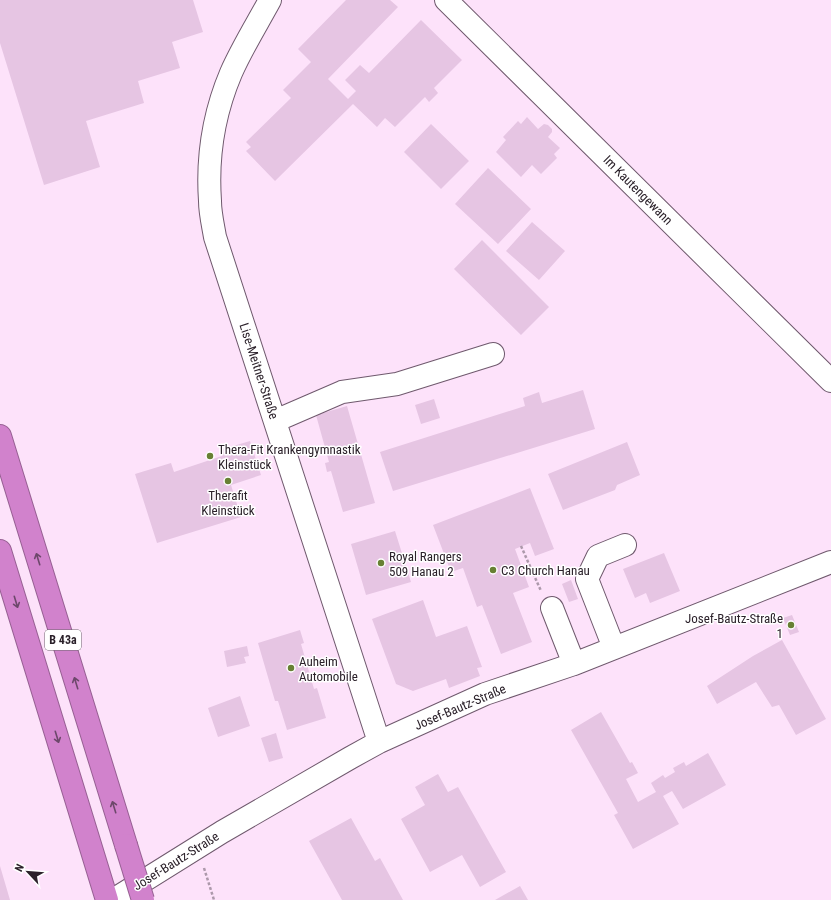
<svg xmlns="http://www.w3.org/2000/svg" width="831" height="900" viewBox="0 0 831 900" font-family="'Roboto Condensed',sans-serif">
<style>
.building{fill:#e6c5e3}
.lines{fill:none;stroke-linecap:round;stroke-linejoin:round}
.minor-casing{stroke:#6f596d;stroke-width:24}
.highway-casing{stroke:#976093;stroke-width:24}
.path{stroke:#ad99ab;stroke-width:2.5;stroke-dasharray:3 2;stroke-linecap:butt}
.minor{stroke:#fff;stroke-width:22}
.highway{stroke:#d182cc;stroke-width:22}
.highway-bridge-casing{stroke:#976093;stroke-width:24;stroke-linecap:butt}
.highway-bridge{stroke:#d182cc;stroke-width:22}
.oneway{stroke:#6d486b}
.poi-dot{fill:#678033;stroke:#fff;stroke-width:1.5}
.labels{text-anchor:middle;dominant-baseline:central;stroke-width:3;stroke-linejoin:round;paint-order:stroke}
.shield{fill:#fff;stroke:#6b646a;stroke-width:1}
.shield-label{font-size:12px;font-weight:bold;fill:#2b212a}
.street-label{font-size:13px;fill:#2b212a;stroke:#fff}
.poi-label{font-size:13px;fill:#2b212a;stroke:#fff;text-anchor:start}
</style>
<rect width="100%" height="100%" fill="#fde2fa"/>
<path class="building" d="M 0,0 L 193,0 L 203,32 L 172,42 L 180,68 L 138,81 L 144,103 L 86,121 L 100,167 L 44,185 L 0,43 Z
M 346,0 L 390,0 L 398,7 L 328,79 L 348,99 L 356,91 L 345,80 L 360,65 L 369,73 L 421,20 L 462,60 L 434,88 L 438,93 L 429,102 L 425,97 L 395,127 L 385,118 L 377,127 L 353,104 L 275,181 L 246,151 L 251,147 L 246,142 L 291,98 L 283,90 L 311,62 L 298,49 Z
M 527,117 L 538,129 L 544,124 L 548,125 L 552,129 L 552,132 L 548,137 L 560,148 L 554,154 L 557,158 L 541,174 L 532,165 L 521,177 L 496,152 L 506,140 L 503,137 L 518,121 L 521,124 Z
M 431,124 L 469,161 L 441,189 L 404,152 Z
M 488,168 L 531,209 L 498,244 L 455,204 Z
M 532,222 L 565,251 L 539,280 L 506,251 Z
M 482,240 L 549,307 L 521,335 L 454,269 Z
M 583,390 L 595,429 L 393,491 L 380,452 L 525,406 L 523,398 L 539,392 L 542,403 Z
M 434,399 L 440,418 L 421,424 L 415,405 Z
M 347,406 L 375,503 L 343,512 L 331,471 L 327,472 L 325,463 L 329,462 L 316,415 Z
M 250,441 L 261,475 L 231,485 L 241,517 L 157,543 L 135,474 L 171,463 L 174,472 L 222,456 L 220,450 Z
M 627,442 L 640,475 L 617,485 L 615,490 L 563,510 L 548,474 Z
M 530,488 L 554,549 L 535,556 L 530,543 L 515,549 L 529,587 L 513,593 L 532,642 L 501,654 L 482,605 L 477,607 L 463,568 L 451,572 L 433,525 Z
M 395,531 L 411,582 L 366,595 L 351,544 Z
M 664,553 L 680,591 L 650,603 L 646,593 L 635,598 L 623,569 Z
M 571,580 L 578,599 L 569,602 L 562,584 Z
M 423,600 L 436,637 L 467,626 L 482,667 L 477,668 L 480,676 L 449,688 L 446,679 L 413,691 L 396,684 L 372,619 Z
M 792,615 L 799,632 L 790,635 L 783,618 Z
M 300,630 L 304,643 L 301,644 L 314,689 L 317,688 L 326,718 L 287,730 L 278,701 L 275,701 L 258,643 Z
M 782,640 L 826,719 L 796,735 L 779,705 L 772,707 L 756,682 L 717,704 L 707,686 L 753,656 Z
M 247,646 L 249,656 L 244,657 L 246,663 L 227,667 L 224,651 Z
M 240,696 L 250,726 L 218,737 L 208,708 Z
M 601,712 L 630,763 L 632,762 L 638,773 L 626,779 L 638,802 L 656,792 L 651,783 L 663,775 L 665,778 L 675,772 L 673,768 L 684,762 L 686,766 L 708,753 L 726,785 L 683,809 L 672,791 L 663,796 L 679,824 L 633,849 L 614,815 L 618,813 L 571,730 Z
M 276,733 L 283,758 L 269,762 L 261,738 Z
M 438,774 L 448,792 L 458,787 L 506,872 L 480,887 L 462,855 L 430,872 L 401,819 L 425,805 L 415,787 Z
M 351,818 L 375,861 L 380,858 L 403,900 L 342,900 L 309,841 Z
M 0,866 L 10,900 L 0,900 Z
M 520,886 L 528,900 L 495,900 Z"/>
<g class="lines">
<g class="minor-casing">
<path id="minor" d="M 270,0 C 257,24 242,48 231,73 C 214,113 207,158 210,201 C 210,213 213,225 215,237 L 379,742
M 446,0 L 831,381
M 275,421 L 342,392 L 397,384 L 493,354
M 552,608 L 574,664
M 614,648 L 587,579 L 598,556 L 625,545
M 113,900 L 222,832 L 350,758 L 379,742 L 485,694 L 574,664 L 831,562"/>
</g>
<g class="highway-casing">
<path id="highway" d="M 0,436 L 126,845
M 0,551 L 107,900"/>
</g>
<path class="path" d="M 521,546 L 541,591
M 204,868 L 214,900"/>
<use href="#minor" class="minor"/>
<use href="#highway" class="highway"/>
<g class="highway-bridge-casing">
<path id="highway-bridge" d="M 126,845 L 143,900"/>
</g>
<use href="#highway-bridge" class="highway-bridge"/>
</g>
<defs><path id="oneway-shaft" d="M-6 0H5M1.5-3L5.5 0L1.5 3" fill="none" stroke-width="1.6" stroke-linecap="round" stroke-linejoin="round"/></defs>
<g class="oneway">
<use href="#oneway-shaft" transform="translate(38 559) rotate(-107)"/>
<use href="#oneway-shaft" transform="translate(16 602) rotate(73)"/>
<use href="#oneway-shaft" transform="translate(76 683) rotate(-107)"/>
<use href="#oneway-shaft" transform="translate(57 737) rotate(73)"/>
<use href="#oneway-shaft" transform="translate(114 807) rotate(-107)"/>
</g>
<g class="poi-dot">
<circle cx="210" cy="456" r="4"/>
<circle cx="228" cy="481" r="4"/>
<circle cx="381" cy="563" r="4"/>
<circle cx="493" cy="570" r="4"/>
<circle cx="791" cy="625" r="4"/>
<circle cx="291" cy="668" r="4"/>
</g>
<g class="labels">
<rect class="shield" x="45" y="630" width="36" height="20" rx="3"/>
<g class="shield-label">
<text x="63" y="640">B 43a</text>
</g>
<g class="street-label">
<text transform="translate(638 190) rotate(45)">Im Kautengewann</text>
<text transform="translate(259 371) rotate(72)">Lise-Meitner-Straße</text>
<text transform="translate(460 707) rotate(-23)">Josef-Bautz-Straße</text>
<text transform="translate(176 861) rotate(-32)">Josef-Bautz-Straße</text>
</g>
<g class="poi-label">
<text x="218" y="449">Thera-Fit Krankengymnastik<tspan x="218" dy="15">Kleinstück</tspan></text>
<text x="228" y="495" text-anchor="middle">Therafit<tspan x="228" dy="15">Kleinstück</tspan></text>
<text x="389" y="556">Royal Rangers<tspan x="389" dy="15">509 Hanau 2</tspan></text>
<text x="501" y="570">C3 Church Hanau</text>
<text x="783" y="618" text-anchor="end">Josef-Bautz-Straße<tspan x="783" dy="15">1</tspan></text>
<text x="299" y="661">Auheim<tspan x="299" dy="15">Automobile</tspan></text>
</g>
</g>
<g transform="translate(28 872) rotate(296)" stroke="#ffffff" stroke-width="3" paint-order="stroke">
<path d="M0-3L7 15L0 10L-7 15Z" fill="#2b212a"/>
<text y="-6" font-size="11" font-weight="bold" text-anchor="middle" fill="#2b212a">N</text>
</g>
</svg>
